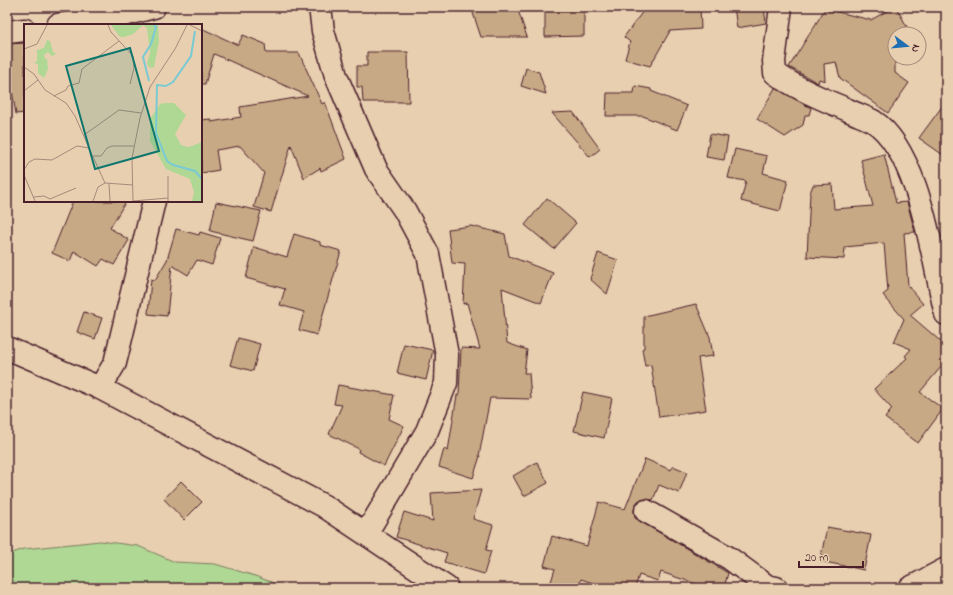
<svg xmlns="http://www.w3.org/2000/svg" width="953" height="595" viewBox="0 0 953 595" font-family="'Indie Flower',sans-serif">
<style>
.green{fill:#afd894;stroke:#7c7c60}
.building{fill:#c8a985;stroke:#4a1f2b}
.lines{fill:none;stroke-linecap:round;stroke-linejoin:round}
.minor-casing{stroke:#4a1f2b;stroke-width:25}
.minor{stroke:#e7cfb0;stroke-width:22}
.inset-river{fill:none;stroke:#7acad4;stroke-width:2}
.inset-road{fill:none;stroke:#a8897b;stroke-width:1}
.view{fill:#0f766e;fill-opacity:0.15;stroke:#0f766e;stroke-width:2}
.inset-edge{fill:none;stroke:#4a1f2b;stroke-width:2}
</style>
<rect width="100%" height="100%" fill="#e7cfb0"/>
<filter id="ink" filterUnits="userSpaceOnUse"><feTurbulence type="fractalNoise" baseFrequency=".025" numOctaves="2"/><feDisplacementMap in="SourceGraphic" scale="8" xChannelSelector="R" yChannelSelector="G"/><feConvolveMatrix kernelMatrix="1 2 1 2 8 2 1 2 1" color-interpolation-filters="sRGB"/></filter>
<g filter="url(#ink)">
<path class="green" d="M 100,541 L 138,546 L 175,562 L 215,564 L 255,576 L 287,588 L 7,588 L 7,555 L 24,549 Z"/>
<path class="building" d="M 471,7 L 517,7 L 527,37 L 481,37 Z
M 545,7 L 584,7 L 584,36 L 545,37 Z
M 646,7 L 700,7 L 701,29 L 670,31 L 650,66 L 625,59 L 630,42 L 624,37 Z
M 734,7 L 764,7 L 766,23 L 737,28 Z
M 894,7 L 896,7 L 911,34 L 895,34 L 895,73 L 909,83 L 888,113 L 840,78 L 836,62 L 824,64 L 825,81 L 819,79 L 818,83 L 789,67 L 825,9 L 871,20 Z
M 201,28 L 238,45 L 243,35 L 265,44 L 266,53 L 299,53 L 322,104 L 325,102 L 346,159 L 321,171 L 320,168 L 304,178 L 291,145 L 271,212 L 254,207 L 264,173 L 240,146 L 216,150 L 219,170 L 201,173 L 201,120 L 211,119 L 211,122 L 241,117 L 240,107 L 308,96 L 214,54 L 205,84 L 201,84 Z
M 25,43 L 25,113 L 16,114 L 9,74 L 7,74 L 7,44 Z
M 367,52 L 408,52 L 409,102 L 363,102 L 362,87 L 357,87 L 357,66 L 367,66 Z
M 526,68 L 539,72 L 546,94 L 521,86 Z
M 635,86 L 651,89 L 651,91 L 687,106 L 677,130 L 643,116 L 606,116 L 607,93 L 634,93 Z
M 775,88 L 811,108 L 809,115 L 805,115 L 803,125 L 785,137 L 757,119 Z
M 946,101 L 946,157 L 919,138 Z
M 573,112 L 600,149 L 590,157 L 552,113 Z
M 710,134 L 728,137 L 724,160 L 706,157 Z
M 735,149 L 767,156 L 763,173 L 788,180 L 780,211 L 741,201 L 746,181 L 728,178 Z
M 884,154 L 896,203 L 907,202 L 915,232 L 904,233 L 908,286 L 923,304 L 910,315 L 946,346 L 946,361 L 920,392 L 943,409 L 918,443 L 885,418 L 892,409 L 874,389 L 907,358 L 905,356 L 911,349 L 894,342 L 904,319 L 883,295 L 888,291 L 884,243 L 845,247 L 844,259 L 807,257 L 810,193 L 813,185 L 832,184 L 834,209 L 873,206 L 861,160 Z
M 547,198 L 576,223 L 554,249 L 525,225 Z
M 73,201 L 126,201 L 110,228 L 129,240 L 114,265 L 103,259 L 98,266 L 74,251 L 70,261 L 52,253 Z
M 216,202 L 261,211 L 253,241 L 210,231 Z
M 471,226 L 505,234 L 509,256 L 553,273 L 541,303 L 502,288 L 507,343 L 527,350 L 524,373 L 529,373 L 531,399 L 490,398 L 479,456 L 480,456 L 473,478 L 439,467 L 444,449 L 448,451 L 457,395 L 459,395 L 461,348 L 480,349 L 467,303 L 463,304 L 465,264 L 452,263 L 448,229 Z
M 176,229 L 199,235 L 200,232 L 220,238 L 212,265 L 197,260 L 188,275 L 172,265 L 167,316 L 148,314 L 151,279 L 155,280 L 167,260 Z
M 294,234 L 320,242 L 320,245 L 341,251 L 317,335 L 299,330 L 304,312 L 280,305 L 285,289 L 246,278 L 254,247 L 287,257 Z
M 598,253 L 618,260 L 607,294 L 590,279 Z
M 696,304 L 710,337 L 713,356 L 698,358 L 706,410 L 659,417 L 651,365 L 645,366 L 642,349 L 644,348 L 644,316 Z
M 84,312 L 102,318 L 95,339 L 77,332 Z
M 238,338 L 260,344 L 253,371 L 230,365 Z
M 404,344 L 433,350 L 426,380 L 397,373 Z
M 338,385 L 394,395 L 389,419 L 404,426 L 384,466 L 358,452 L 359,449 L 329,434 L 342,405 L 334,404 Z
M 583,392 L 612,398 L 604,438 L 574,431 Z
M 645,459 L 671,470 L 673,466 L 687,472 L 679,493 L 659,485 L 653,500 L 646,499 L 639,500 L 635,505 L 634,511 L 635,518 L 728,573 L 724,588 L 708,588 L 661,572 L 658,581 L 639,575 L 635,588 L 608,588 L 581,579 L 578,588 L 549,588 L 555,569 L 544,566 L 552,536 L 587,546 L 599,502 L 625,509 Z
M 537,462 L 548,483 L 524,496 L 513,476 Z
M 181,481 L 202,502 L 184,520 L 164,499 Z
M 481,490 L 473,519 L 493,525 L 486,550 L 491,551 L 484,574 L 444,562 L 447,553 L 396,537 L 404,512 L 433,521 L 431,493 Z
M 827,527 L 871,535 L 864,570 L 820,561 Z"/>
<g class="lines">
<g class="minor-casing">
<path id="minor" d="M 320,7 L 323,31 L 336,76 L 376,169 L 405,211 L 428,254 L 447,355 L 446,383 L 427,431 L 366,534
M 781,7 L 774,61 L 775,73 C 797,89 823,99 848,110 C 856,114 865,117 873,121 C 920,151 933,263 946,314
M 58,25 L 117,17 L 154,7
M 7,32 L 25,30
M 7,348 L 100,388 L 324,506 L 447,588
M 100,388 L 115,363 L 154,201
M 646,511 L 729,558 L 767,586 L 776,588
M 910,588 L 946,569"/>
</g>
<use href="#minor" class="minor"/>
</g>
</g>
<g transform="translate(24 24)">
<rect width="178" height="178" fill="#e7cfb0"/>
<path d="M 87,1 L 134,1 L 135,17 L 130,43 L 126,44 L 123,40 L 126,28 L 123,4 L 119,1 L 109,10 L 100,13 L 96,13 ZM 23,16 L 26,17 L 29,28 L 32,30 L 28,32 L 24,28 L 20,31 L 21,35 L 23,35 L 24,45 L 20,54 L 14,49 L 14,40 L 10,39 L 13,37 L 13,26 L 20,24 ZM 141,79 L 150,79 L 162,91 L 151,110 L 157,121 L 165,123 L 178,118 L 178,177 L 168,177 L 170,168 L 166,155 L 142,145 L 126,117 L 126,95 L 136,80 Z" fill="#afd894"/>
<path class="inset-river" d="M 171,7 L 167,32 L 149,58 L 142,62 L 133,61 L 132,109 L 143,137 L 149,141 L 171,147 L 178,155M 125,57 L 119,33 L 127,20 L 132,3 L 130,1"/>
<path class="inset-road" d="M 84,1 L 87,8 L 109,32 L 110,44 L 106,60M 166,1 L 178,7M 0,25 L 13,20 L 23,1M 0,43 L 10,50 L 21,66 L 42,79 L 51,92 L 65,124M 0,67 L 14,56M 30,72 L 42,66 L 44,62 L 55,59 L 58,45 L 95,17M 60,111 L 95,86 L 117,89M 69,132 L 77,132 L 83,124 L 88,122 L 110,122M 0,146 L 5,138 L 11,135 L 28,136 L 53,122 L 65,124 L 81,159 L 109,161M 0,151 L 11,177M 85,160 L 86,177M 10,173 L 20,172 L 26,175 L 52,164M 69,177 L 74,163 L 81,159M 109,177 L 108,134 L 116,94 L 126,63 L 151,25 L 163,1M 109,177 L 144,174M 144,177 L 144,152"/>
<path class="view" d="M 106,24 L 135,127 L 71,145 L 42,42 Z"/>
<rect width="178" height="178" class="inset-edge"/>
</g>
<rect width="953" height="595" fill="none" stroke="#e7cfb0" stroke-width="24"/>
<rect x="12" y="12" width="929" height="571" fill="none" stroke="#4a1f2b" stroke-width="1.5" filter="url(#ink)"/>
<g transform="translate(907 46) rotate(106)"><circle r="19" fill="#e7cfb0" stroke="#a8897b"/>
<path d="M0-3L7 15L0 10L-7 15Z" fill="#1f6fb2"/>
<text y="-6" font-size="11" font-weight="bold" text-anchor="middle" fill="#4a1f2b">N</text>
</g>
<path d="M799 561v6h64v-6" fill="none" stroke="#4a1f2b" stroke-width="2"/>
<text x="805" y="561" font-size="12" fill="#4a1f2b" stroke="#e7cfb0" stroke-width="3" paint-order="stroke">20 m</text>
</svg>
